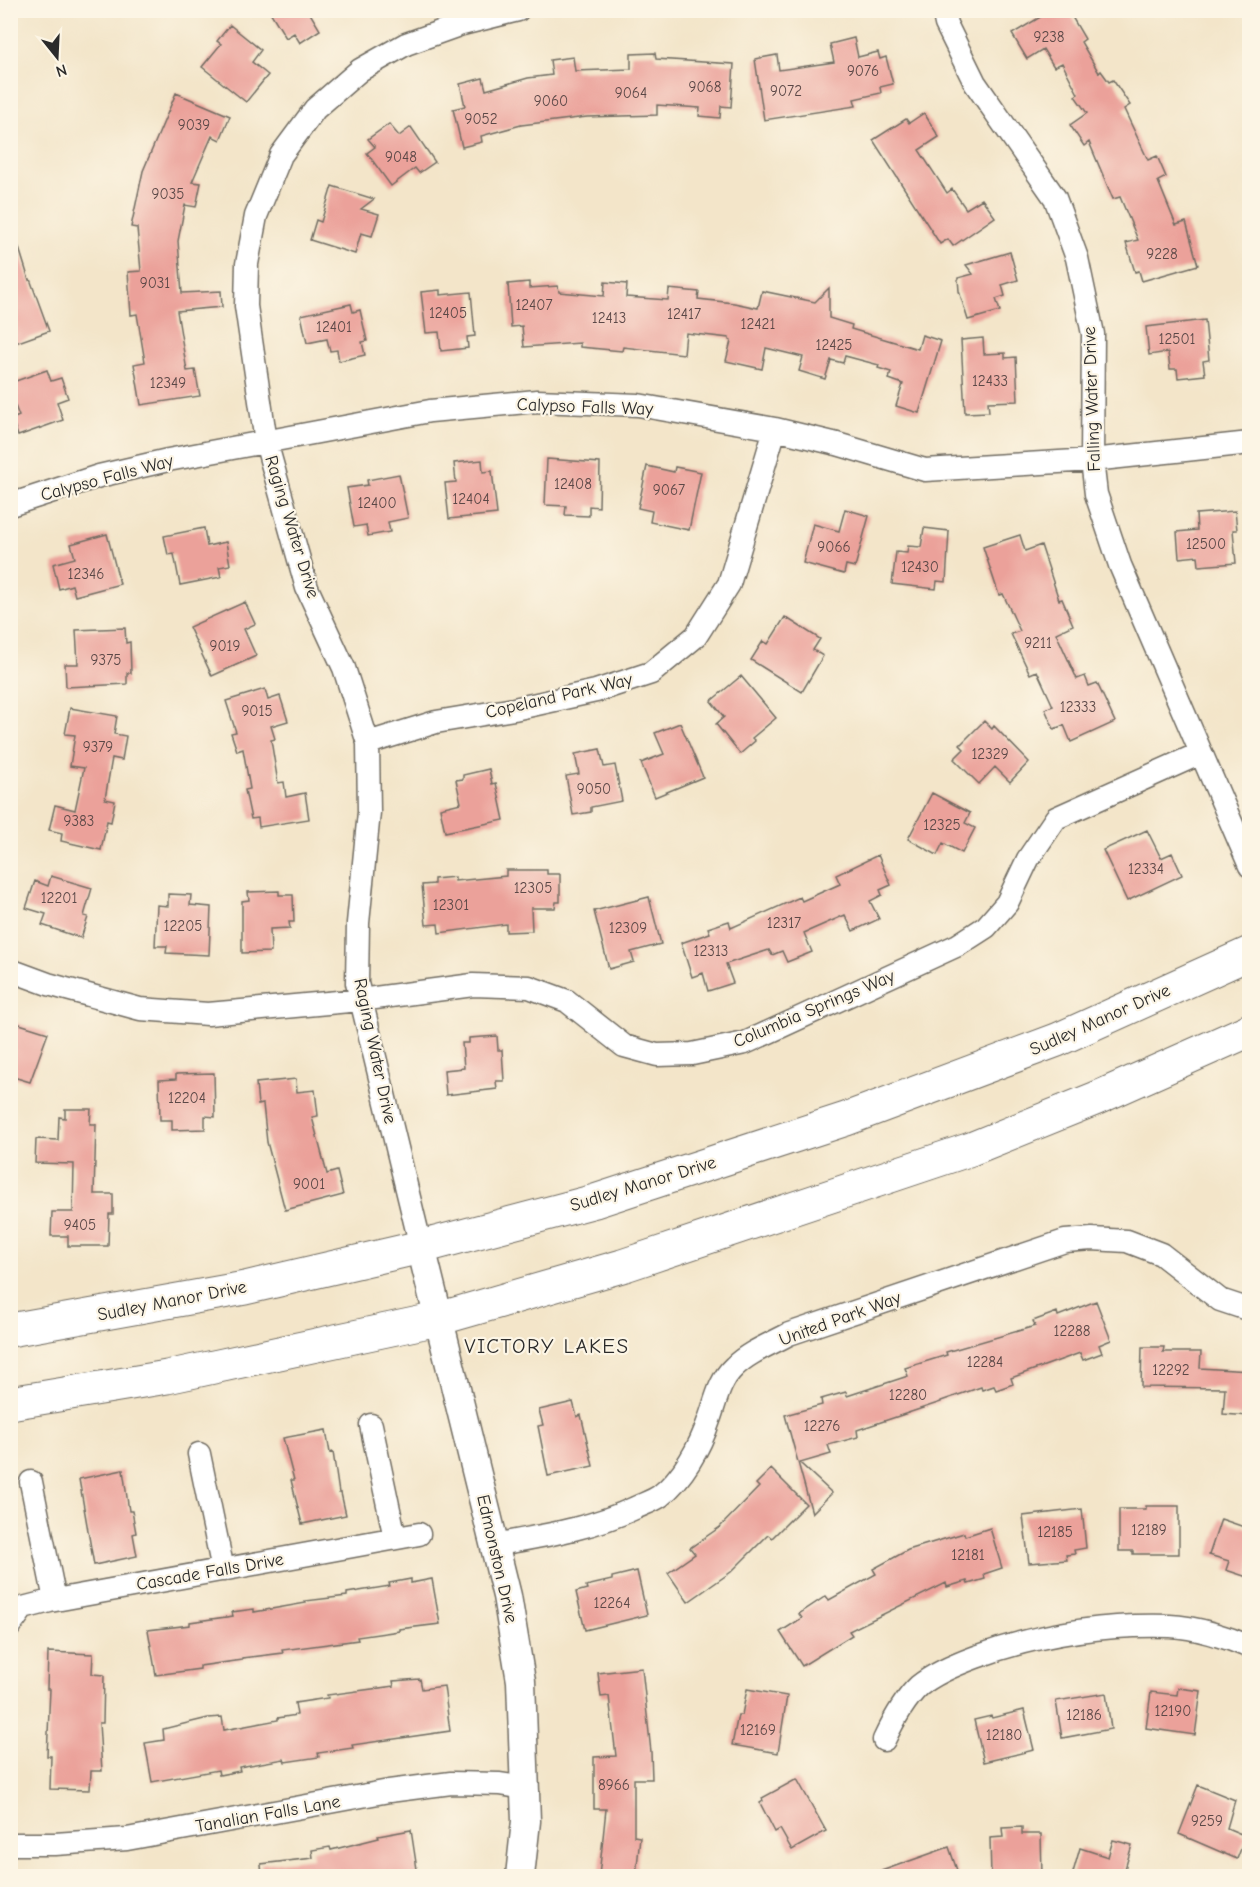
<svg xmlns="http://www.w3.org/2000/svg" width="1260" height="1887" viewBox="0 0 1260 1887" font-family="'Comic Neue',sans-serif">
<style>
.building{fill:#eba19a}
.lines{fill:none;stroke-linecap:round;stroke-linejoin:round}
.minor-casing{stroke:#716c62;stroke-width:25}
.tertiary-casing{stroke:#716c62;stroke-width:31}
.secondary-casing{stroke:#716c62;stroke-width:35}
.minor{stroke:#fff;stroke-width:22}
.tertiary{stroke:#fff;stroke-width:28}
.secondary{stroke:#fff;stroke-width:33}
.labels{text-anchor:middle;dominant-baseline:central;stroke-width:4.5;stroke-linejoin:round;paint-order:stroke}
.number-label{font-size:15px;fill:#5b4847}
.street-label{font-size:18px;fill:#2b2b2b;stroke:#fcf5e5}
.quarter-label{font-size:21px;letter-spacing:1.5px;fill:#2b2b2b;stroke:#fcf5e5}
</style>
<rect width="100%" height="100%" fill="#fcf5e5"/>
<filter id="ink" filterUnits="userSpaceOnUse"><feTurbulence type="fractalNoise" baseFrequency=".0167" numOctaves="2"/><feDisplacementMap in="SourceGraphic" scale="12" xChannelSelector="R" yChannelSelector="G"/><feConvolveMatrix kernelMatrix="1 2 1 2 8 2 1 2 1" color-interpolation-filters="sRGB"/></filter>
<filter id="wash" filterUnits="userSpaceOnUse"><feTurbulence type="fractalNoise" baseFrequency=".008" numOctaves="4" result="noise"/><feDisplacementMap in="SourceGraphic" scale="24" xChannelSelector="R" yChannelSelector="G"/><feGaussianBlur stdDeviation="1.35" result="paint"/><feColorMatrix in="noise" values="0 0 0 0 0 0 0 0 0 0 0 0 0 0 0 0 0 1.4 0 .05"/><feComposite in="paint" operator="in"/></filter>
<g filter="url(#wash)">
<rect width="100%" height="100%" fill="#f3e5c9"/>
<g id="blocks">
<path class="building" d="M 269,10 L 308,10 L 320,30 L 300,43 L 294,33 L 286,38 Z
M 1052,10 L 1068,10 L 1085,39 L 1081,42 L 1099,73 L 1101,71 L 1109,82 L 1113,80 L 1130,105 L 1124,109 L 1148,160 L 1157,156 L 1166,177 L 1158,181 L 1176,225 L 1186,222 L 1198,265 L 1142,281 L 1139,271 L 1135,272 L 1126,243 L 1138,240 L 1120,197 L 1113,199 L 1089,142 L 1084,146 L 1070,125 L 1087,113 L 1075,96 L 1078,94 L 1062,63 L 1054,67 L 1043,49 L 1027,59 L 1012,34 Z
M 230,25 L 261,50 L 252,62 L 268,75 L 246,102 L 202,67 L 221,44 L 217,41 Z
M 854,38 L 858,57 L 878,52 L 880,59 L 886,57 L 893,84 L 880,87 L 881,93 L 854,99 L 856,106 L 764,120 L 755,59 L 777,55 L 779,70 L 834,62 L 830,44 Z
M 655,53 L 656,59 L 734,64 L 731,107 L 721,106 L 720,118 L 699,116 L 700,108 L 657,105 L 657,115 L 587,117 L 521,125 L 481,136 L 482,142 L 462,147 L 453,109 L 465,106 L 460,84 L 483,78 L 486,90 L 528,78 L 552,75 L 550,60 L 573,57 L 575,71 L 631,69 L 631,54 Z
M 176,93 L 230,116 L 220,140 L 212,136 L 192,182 L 201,183 L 196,207 L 185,205 L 178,241 L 182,293 L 221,291 L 222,307 L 177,311 L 187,371 L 195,370 L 200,396 L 141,405 L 134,364 L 145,362 L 137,314 L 131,315 L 128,272 L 141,271 L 137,228 L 131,227 L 143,171 Z
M 924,113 L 939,137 L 919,150 L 947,193 L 952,189 L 966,209 L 982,199 L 995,217 L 953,246 L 948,239 L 940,244 L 873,140 L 906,119 L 909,123 Z
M 389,124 L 399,136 L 411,127 L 435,162 L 419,173 L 415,168 L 391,186 L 367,153 L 375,147 L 368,139 Z
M 332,186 L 374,199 L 361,209 L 379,214 L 372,236 L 361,233 L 355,254 L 310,240 L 316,220 L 321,222 Z
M 15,235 L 29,280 L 30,279 L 49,331 L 10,345 L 10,236 Z
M 1010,252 L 1018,280 L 1002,285 L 1005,296 L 996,299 L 1000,311 L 968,320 L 959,291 L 958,278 L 973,274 L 966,265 Z
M 529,282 L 529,288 L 558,286 L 559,292 L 604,296 L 605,282 L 627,284 L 626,297 L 668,300 L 669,289 L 699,292 L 698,299 L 734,303 L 758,308 L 762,291 L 815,302 L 829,288 L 829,318 L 852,325 L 851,329 L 918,349 L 922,335 L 941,341 L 919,413 L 896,406 L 903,384 L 889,379 L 891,372 L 878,368 L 879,365 L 845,356 L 843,363 L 831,360 L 825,379 L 799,371 L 803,357 L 766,348 L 762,369 L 726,361 L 731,341 L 729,340 L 729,338 L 686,333 L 684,354 L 623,347 L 622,351 L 580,347 L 580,343 L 524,347 L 522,326 L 511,327 L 508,284 Z
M 440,290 L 440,295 L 471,292 L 475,336 L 467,337 L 468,348 L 441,351 L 439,332 L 426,333 L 421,292 Z
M 351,304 L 353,312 L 360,310 L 367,341 L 362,342 L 365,355 L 339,361 L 337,350 L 330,351 L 327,339 L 307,343 L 301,315 Z
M 1205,320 L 1209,360 L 1203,361 L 1205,375 L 1178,378 L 1177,369 L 1170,369 L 1168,352 L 1149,355 L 1146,327 Z
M 983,338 L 984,354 L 1005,353 L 1005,358 L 1016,357 L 1018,401 L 988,402 L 989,412 L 965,413 L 961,340 Z
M 47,370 L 51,381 L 61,378 L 68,398 L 57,402 L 63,420 L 18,436 L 12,419 L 19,416 L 10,393 L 10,383 Z
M 547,459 L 600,463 L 599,507 L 589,506 L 589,516 L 565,515 L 566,506 L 545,505 Z
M 482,460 L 483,472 L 492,471 L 497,514 L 449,519 L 445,483 L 456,482 L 454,463 Z
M 647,466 L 674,472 L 675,467 L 701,472 L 689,530 L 650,522 L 652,511 L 638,508 Z
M 399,474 L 408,518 L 388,522 L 390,532 L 368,536 L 366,525 L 354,527 L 347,488 L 368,485 L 367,480 Z
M 845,509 L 869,516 L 855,567 L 846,565 L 844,574 L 803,563 L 813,524 L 839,531 Z
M 1235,511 L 1237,530 L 1233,530 L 1236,563 L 1199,566 L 1198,556 L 1179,558 L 1177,532 L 1197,530 L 1196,514 Z
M 204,528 L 207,546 L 226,542 L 230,565 L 219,567 L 221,577 L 180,585 L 174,554 L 168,555 L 164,536 Z
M 924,528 L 949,531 L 946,582 L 937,581 L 936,589 L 892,584 L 896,552 L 907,553 L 908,546 L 921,547 Z
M 107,534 L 120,584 L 75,596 L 72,585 L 59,589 L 53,564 L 75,558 L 71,544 Z
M 1020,535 L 1025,551 L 1041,545 L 1059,600 L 1062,599 L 1073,625 L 1056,633 L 1077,679 L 1085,676 L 1089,686 L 1097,683 L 1115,722 L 1071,742 L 1064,725 L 1054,729 L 1045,709 L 1053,706 L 1037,671 L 1030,674 L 1011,634 L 1020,631 L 1003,594 L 999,595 L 983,547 Z
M 245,602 L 255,624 L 244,629 L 256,656 L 212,676 L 189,627 Z
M 785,617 L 820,639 L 813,650 L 823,656 L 802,692 L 751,660 L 763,641 L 768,644 Z
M 125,628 L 126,643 L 130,642 L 131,673 L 127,673 L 127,684 L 66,687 L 65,664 L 78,664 L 76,630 Z
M 741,676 L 776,718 L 752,738 L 755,741 L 740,754 L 716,724 L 724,717 L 711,701 Z
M 265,689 L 268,700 L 280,696 L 288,721 L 271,726 L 275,739 L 271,740 L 278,783 L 284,782 L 286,797 L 305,793 L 309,819 L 259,827 L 258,818 L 251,819 L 245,790 L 250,789 L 243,749 L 237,751 L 231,733 L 236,732 L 226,701 Z
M 70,708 L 117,716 L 114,734 L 126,736 L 122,760 L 112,758 L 105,799 L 115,801 L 111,822 L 107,821 L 101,850 L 61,841 L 62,833 L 49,830 L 55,805 L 75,810 L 84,768 L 70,766 L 75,735 L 65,734 Z
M 984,721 L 992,729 L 994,726 L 1029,762 L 1010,782 L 995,767 L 979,784 L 954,759 L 964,749 L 960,745 Z
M 680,723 L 703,777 L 655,797 L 641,763 L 664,754 L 655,733 Z
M 600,749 L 604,767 L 615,765 L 622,801 L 591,807 L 591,812 L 573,815 L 566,776 L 579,774 L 575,754 Z
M 489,769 L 492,784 L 496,783 L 504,820 L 445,832 L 440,808 L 461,803 L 456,780 L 463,779 L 463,775 Z
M 932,793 L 970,813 L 965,823 L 975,828 L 962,853 L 943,843 L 937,855 L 908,839 Z
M 1147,830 L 1161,858 L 1172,853 L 1182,875 L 1127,901 L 1103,850 Z
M 878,855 L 891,885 L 880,890 L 882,895 L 870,901 L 879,919 L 853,931 L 845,915 L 804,933 L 812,952 L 787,962 L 782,951 L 772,955 L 769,950 L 726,964 L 733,983 L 708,991 L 703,973 L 692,977 L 681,943 L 710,933 L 708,928 L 729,921 L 731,928 L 800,897 L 802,901 L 840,884 L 836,875 Z
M 506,870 L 547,870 L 547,874 L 560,874 L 560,902 L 556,902 L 555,908 L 531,908 L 532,931 L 506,932 L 506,924 L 439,933 L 438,924 L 426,925 L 422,885 L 434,884 L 434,879 L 455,877 L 455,881 L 506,876 Z
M 51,876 L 92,888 L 84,916 L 88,917 L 81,938 L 42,925 L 46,914 L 26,908 L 35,881 L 48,886 Z
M 279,891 L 279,895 L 293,895 L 294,922 L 289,922 L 290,928 L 270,929 L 271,952 L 242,953 L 242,901 L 249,900 L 248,892 Z
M 168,894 L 191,895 L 190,905 L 211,907 L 209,955 L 166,953 L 167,946 L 155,946 L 157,905 L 168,906 Z
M 649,897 L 661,944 L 631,952 L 634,962 L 609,969 L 594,911 Z
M 10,1021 L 48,1033 L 30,1082 L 10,1076 Z
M 497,1036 L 498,1050 L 502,1050 L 504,1081 L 496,1081 L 497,1089 L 446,1095 L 444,1070 L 464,1068 L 462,1043 L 469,1043 L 469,1038 Z
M 214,1073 L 215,1117 L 205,1116 L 205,1129 L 172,1130 L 172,1120 L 160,1120 L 159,1080 L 176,1079 L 176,1074 Z
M 296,1079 L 297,1092 L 315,1090 L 318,1116 L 312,1117 L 327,1174 L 337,1171 L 343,1195 L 285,1210 L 267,1142 L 263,1104 L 258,1105 L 256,1083 Z
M 65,1109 L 91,1109 L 90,1124 L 96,1124 L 94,1194 L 113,1194 L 113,1214 L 109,1214 L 108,1246 L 68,1246 L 68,1236 L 51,1236 L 52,1212 L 73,1212 L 74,1164 L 35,1163 L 36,1139 L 58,1140 L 59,1117 L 65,1118 Z
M 1096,1301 L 1111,1340 L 1099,1345 L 1102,1353 L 1083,1360 L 1080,1353 L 1011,1378 L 1013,1384 L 996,1390 L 994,1386 L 982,1390 L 981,1387 L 941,1401 L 941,1402 L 857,1430 L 858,1437 L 828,1445 L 831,1454 L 800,1463 L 832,1493 L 812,1513 L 785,1415 L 822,1405 L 821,1399 L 846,1392 L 847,1396 L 908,1376 L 905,1368 L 947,1355 L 946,1352 L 1035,1326 L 1033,1321 L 1057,1312 L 1058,1316 Z
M 1142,1347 L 1164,1347 L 1163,1352 L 1201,1352 L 1200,1368 L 1250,1371 L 1250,1416 L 1223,1414 L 1225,1388 L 1141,1387 Z
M 573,1402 L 577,1417 L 581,1415 L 593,1466 L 548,1476 L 538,1426 L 543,1425 L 539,1410 Z
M 326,1430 L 330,1453 L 333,1452 L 339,1493 L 341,1493 L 346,1515 L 302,1524 L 291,1480 L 294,1480 L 283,1438 Z
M 771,1469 L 806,1504 L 772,1538 L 768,1535 L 731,1572 L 688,1602 L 668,1573 L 695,1554 L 690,1548 L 720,1527 L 759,1487 L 756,1484 Z
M 123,1470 L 129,1511 L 132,1511 L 136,1533 L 133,1534 L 137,1556 L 94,1565 L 79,1479 Z
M 1146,1506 L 1179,1506 L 1179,1554 L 1133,1554 L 1133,1551 L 1119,1551 L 1119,1509 L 1146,1509 Z
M 1082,1509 L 1086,1548 L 1074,1550 L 1075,1554 L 1066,1555 L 1067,1560 L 1029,1563 L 1023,1516 Z
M 1221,1519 L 1250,1529 L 1250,1578 L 1226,1570 L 1229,1561 L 1209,1555 Z
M 990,1528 L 1002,1568 L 984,1574 L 985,1579 L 968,1584 L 967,1581 L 947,1587 L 946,1583 L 849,1631 L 852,1635 L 802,1666 L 780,1632 L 802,1618 L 799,1614 L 826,1596 L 829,1600 L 876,1574 L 873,1569 L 908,1550 L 964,1533 L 965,1536 Z
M 637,1571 L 647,1615 L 585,1630 L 576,1592 L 587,1589 L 586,1586 L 612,1580 L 612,1577 Z
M 411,1579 L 411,1583 L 432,1579 L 440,1624 L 399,1629 L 399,1631 L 357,1637 L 358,1640 L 282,1650 L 283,1653 L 242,1658 L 242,1660 L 200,1666 L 200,1669 L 156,1675 L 148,1630 L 190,1625 L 190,1622 L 233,1616 L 232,1612 L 254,1609 L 254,1612 L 306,1603 L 305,1601 L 347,1596 L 347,1593 L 390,1586 L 389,1583 Z
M 48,1652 L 93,1654 L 92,1674 L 104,1675 L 103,1723 L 99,1723 L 102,1771 L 91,1771 L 90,1790 L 50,1789 L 51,1756 L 47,1756 L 50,1689 L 47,1689 Z
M 642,1668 L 651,1752 L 652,1779 L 634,1779 L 634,1836 L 640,1837 L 636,1876 L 599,1876 L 606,1809 L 594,1809 L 594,1757 L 616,1756 L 609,1696 L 601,1697 L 598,1673 Z
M 420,1679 L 422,1689 L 444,1686 L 450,1731 L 352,1745 L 353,1748 L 318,1753 L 319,1757 L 285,1762 L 284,1759 L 239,1767 L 240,1771 L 219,1775 L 218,1770 L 152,1782 L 145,1743 L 164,1740 L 163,1729 L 208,1718 L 222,1717 L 224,1730 L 278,1720 L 278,1718 L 297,1715 L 295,1703 L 328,1698 L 327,1695 L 394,1686 L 393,1681 Z
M 1178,1688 L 1201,1691 L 1195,1735 L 1146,1728 L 1151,1692 L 1177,1695 Z
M 747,1689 L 787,1696 L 778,1753 L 732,1745 L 738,1715 L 742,1715 Z
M 1106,1693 L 1111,1729 L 1062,1738 L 1056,1701 Z
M 1024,1710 L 1034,1750 L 984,1762 L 974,1720 L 991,1716 L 992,1718 Z
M 797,1779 L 826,1831 L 792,1850 L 780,1829 L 775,1832 L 760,1803 L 763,1801 L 762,1798 Z
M 1198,1785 L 1235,1800 L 1227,1828 L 1246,1836 L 1237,1859 L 1179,1834 Z
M 1022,1827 L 1022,1834 L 1041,1834 L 1042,1876 L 991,1876 L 990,1838 L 1003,1837 L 1002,1828 Z
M 411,1830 L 418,1876 L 262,1876 L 261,1864 L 313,1858 L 312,1850 L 330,1847 L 331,1850 L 379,1838 L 378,1836 Z
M 1113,1840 L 1132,1845 L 1123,1876 L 1072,1876 L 1080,1848 L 1108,1857 Z
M 949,1847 L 959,1876 L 874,1876 L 873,1874 Z"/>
</g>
</g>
<g filter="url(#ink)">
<use href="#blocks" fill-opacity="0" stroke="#716c62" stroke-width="1.5"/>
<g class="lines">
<g class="minor-casing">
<path id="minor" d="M 943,10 L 946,24 L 975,83 L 1055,198 L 1077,258 L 1093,334 L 1092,460 L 1096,494 L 1120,565 L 1250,866
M 10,505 L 99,476 L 168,460 L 430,411 L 537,401 L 638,405 L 775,429 L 837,444 L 925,470 L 1092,460 L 1250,443
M 368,743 L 436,722 L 514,709 L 596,691 L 651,673 L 696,636 L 729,584 L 775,429
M 10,970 L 48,984 L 140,1009 L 208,1014 L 360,1000 L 473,985 L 529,987 L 567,1001 L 624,1046 L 657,1055 L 692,1054 L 745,1043 L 958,945 L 986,927 L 1007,903 L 1028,859 L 1056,818 L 1201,753
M 421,1247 L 357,983 L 358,923 L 369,812 L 368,743 L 344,668 L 307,588 L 266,442 L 246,306 L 247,264 L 256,216 L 281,155 L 315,109 L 360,70 L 406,44 L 462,24 L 518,10
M 371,1425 L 395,1538
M 199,1454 L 223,1570
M 31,1482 L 55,1600
M 494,1545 C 542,1536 590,1529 635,1508 C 643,1504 653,1501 660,1496 C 683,1478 700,1447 709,1420 C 716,1401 719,1381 734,1367 C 749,1352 771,1344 789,1334 L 1065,1241 L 1092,1239 L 1127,1241 L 1161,1254 L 1220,1300 L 1250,1310
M 10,1626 L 23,1608 L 50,1601 L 419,1534
M 884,1740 C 893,1721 904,1700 919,1686 C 935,1673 957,1664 976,1657 C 1038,1634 1104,1624 1170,1626 C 1195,1627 1227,1637 1250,1647
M 10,1844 L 55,1844 L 127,1839 L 389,1791 L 451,1783 L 500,1784 L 525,1788"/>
</g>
<g class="tertiary-casing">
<path id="tertiary" d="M 421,1247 L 507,1596 L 521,1681 L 526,1821 L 520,1876"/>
</g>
<g class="secondary-casing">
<path id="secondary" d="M 10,1330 L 245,1288 L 421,1247 L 595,1201 L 846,1119 L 1057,1040 L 1250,953
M 10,1403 L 167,1377 L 438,1319 L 622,1266 L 971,1149 L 1097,1098 L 1250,1030"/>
</g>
<use href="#minor" class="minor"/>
<use href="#tertiary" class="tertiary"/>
<use href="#secondary" class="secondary"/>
</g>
</g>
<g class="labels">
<g class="number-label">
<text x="1049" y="37">9238</text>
<text x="863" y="71">9076</text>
<text x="705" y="87">9068</text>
<text x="786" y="91">9072</text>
<text x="631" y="93">9064</text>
<text x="551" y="101">9060</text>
<text x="481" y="119">9052</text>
<text x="194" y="125">9039</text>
<text x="401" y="157">9048</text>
<text x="168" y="194">9035</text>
<text x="1162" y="254">9228</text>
<text x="155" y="283">9031</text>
<text x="534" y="305">12407</text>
<text x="448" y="313">12405</text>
<text x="684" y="314">12417</text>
<text x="609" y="318">12413</text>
<text x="758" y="324">12421</text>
<text x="334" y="327">12401</text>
<text x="1177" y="339">12501</text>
<text x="834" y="345">12425</text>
<text x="990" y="381">12433</text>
<text x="168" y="383">12349</text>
<text x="573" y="484">12408</text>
<text x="669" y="490">9067</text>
<text x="471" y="499">12404</text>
<text x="377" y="503">12400</text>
<text x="1206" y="544">12500</text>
<text x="834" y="547">9066</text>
<text x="920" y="567">12430</text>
<text x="86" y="574">12346</text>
<text x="1038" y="643">9211</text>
<text x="225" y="646">9019</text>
<text x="106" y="660">9375</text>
<text x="1078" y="707">12333</text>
<text x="257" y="711">9015</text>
<text x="98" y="747">9379</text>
<text x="990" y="754">12329</text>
<text x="594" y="789">9050</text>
<text x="79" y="821">9383</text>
<text x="942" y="825">12325</text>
<text x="1146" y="869">12334</text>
<text x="533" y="888">12305</text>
<text x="59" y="898">12201</text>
<text x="451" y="905">12301</text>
<text x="784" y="923">12317</text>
<text x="183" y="926">12205</text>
<text x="628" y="928">12309</text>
<text x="711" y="951">12313</text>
<text x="187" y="1098">12204</text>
<text x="309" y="1184">9001</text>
<text x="80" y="1225">9405</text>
<text x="1072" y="1331">12288</text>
<text x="985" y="1362">12284</text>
<text x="1171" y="1370">12292</text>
<text x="908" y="1395">12280</text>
<text x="822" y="1426">12276</text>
<text x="1149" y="1530">12189</text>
<text x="1055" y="1532">12185</text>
<text x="968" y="1555">12181</text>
<text x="612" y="1603">12264</text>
<text x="1173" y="1711">12190</text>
<text x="1084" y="1715">12186</text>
<text x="758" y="1730">12169</text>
<text x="1004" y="1735">12180</text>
<text x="614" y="1785">8966</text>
<text x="1207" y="1821">9259</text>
</g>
<g class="street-label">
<text transform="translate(1092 399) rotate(-92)">Falling Water Drive</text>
<text transform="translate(585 407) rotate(2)">Calypso Falls Way</text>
<text transform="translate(107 478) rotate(-15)">Calypso Falls Way</text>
<text transform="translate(292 527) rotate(73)">Raging Water Drive</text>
<text transform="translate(559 696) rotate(-13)">Copeland Park Way</text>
<text transform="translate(814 1009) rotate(-23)">Columbia Springs Way</text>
<text transform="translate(1100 1020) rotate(-24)">Sudley Manor Drive</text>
<text transform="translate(375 1051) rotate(78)">Raging Water Drive</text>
<text transform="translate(643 1184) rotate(-17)">Sudley Manor Drive</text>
<text transform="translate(172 1301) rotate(-11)">Sudley Manor Drive</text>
<text transform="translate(840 1319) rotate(-20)">United Park Way</text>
<text transform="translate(497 1559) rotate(77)">Edmonston Drive</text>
<text transform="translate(210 1572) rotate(-10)">Cascade Falls Drive</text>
<text transform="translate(268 1814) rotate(-10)">Tanalian Falls Lane</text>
</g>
<g class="quarter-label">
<text x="547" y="1346">VICTORY LAKES</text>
</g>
</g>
<rect width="1260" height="1887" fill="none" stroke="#fcf5e5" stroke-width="36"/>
<g transform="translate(57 57) rotate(162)" stroke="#fcf5e5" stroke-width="4.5" paint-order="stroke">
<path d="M0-4.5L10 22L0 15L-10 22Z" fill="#2b2b2b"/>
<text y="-9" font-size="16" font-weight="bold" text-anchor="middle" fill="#2b2b2b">N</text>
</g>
</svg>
